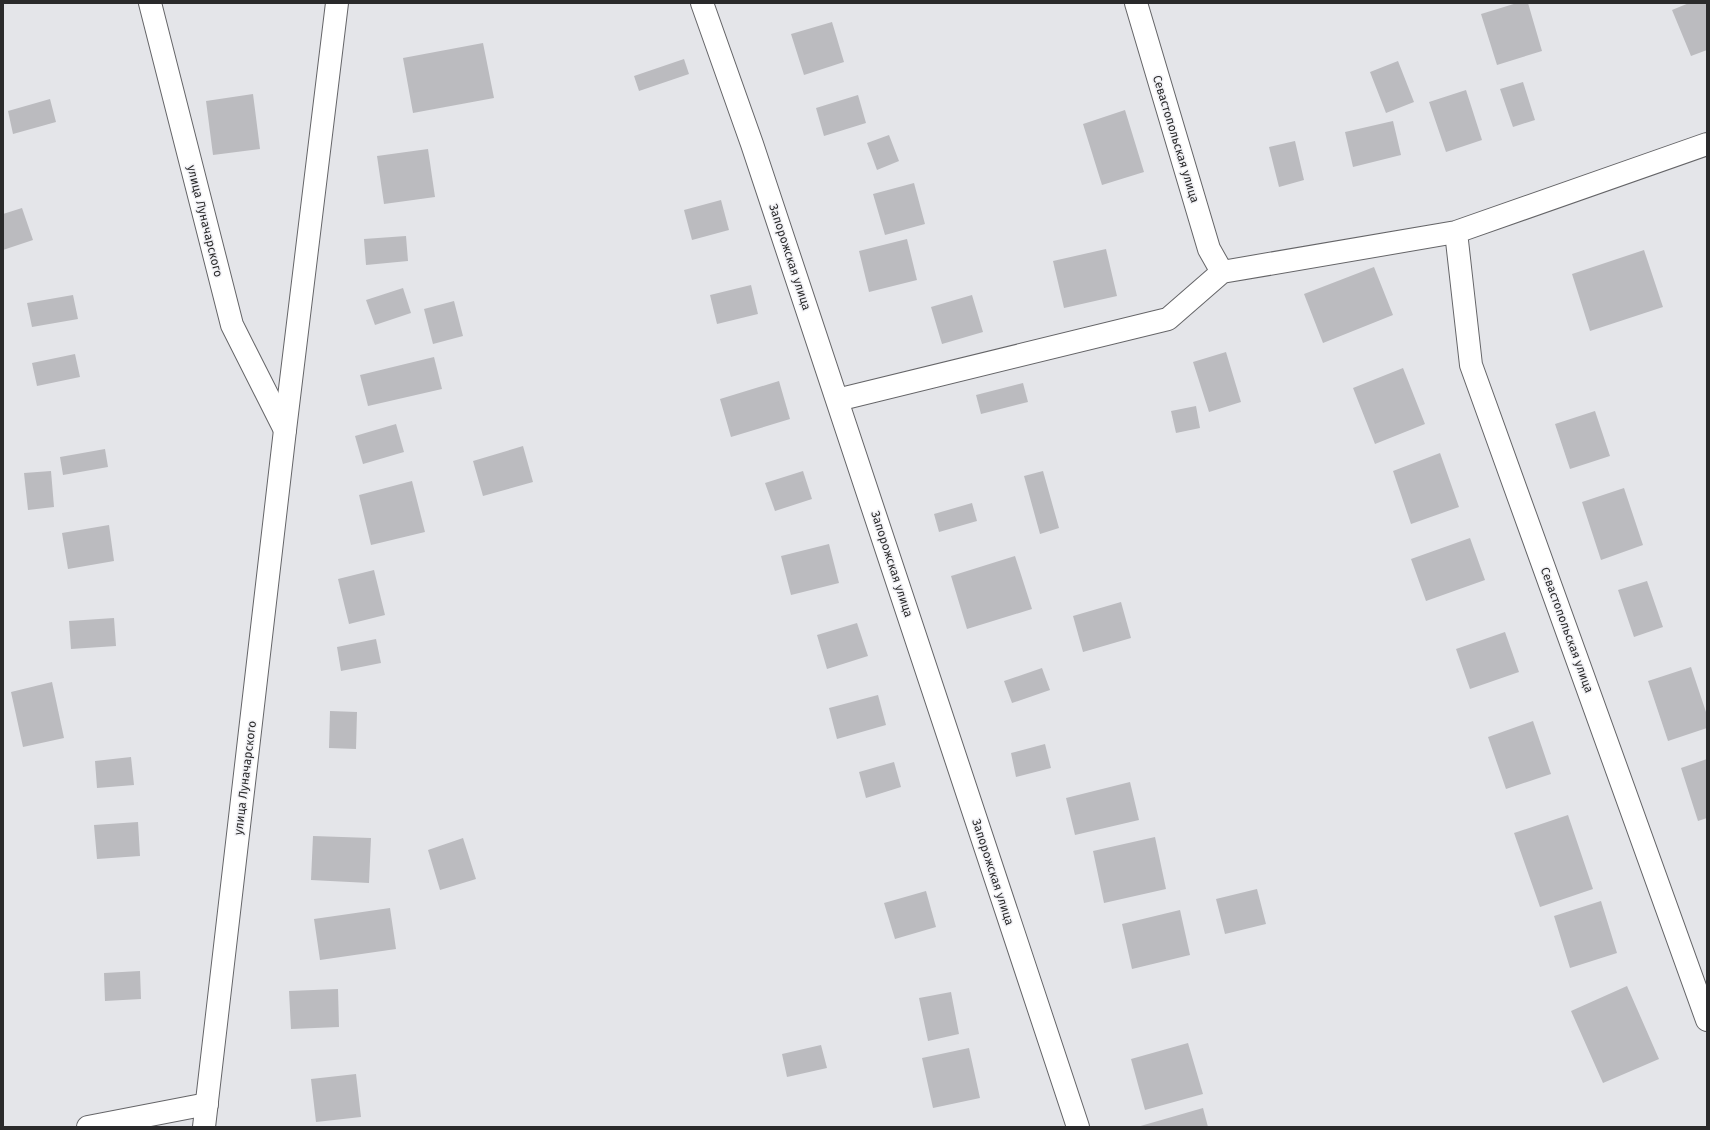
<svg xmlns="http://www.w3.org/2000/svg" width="1710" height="1130" viewBox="0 0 1710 1130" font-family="'Fira Sans',sans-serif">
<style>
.building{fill:#bbbbbf}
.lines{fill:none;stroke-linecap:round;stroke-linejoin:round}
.street-casing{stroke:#656568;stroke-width:24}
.secondary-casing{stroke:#656568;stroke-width:24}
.street{stroke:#fff;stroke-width:22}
.secondary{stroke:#fff;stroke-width:22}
.labels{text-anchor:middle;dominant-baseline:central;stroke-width:3;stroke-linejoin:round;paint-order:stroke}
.street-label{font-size:12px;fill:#2a2a2b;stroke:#f2f2f6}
</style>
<rect width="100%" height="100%" fill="#e4e5e9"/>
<path class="building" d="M 1517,3 L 1528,3 L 1542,51 L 1497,65 L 1481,14 Z
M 1689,3 L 1707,3 L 1707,50 L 1691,56 L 1672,10 Z
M 832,22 L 844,62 L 804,75 L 791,34 Z
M 483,43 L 494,98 L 413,113 L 403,58 Z
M 684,59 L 689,74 L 639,91 L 634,76 Z
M 1398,61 L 1414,102 L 1386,113 L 1370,72 Z
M 1523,82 L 1535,120 L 1513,127 L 1500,89 Z
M 1466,90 L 1482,140 L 1446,152 L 1429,102 Z
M 253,94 L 260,149 L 213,155 L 206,101 Z
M 858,95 L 866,123 L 824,136 L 816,108 Z
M 50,99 L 56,122 L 13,134 L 8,111 Z
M 1125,110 L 1144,172 L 1102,185 L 1083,124 Z
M 1393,121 L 1401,155 L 1353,167 L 1345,132 Z
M 889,135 L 899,161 L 877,170 L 867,143 Z
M 1295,141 L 1304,180 L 1279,187 L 1269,147 Z
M 428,149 L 435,197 L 384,204 L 377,156 Z
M 914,183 L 925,224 L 885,235 L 873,194 Z
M 721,200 L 729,230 L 692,240 L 684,210 Z
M 22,208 L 33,240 L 3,250 L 3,214 Z
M 406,236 L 408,261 L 366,265 L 364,239 Z
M 907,239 L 917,280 L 869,292 L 859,251 Z
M 1106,249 L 1117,296 L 1064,308 L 1053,261 Z
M 1644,250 L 1663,307 L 1590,331 L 1572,274 Z
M 1374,267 L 1393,315 L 1323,343 L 1304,294 Z
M 751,285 L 758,314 L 717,324 L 710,295 Z
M 403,288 L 411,313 L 375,325 L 366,300 Z
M 73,295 L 78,319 L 32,327 L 27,303 Z
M 972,295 L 983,332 L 942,344 L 931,307 Z
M 454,301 L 463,336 L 433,344 L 424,309 Z
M 1226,352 L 1241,402 L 1209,412 L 1193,362 Z
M 75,354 L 80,377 L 37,386 L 32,363 Z
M 434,357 L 442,389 L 368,406 L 360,375 Z
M 1403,368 L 1425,424 L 1375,444 L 1353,388 Z
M 779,381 L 790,419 L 731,437 L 720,399 Z
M 1023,383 L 1028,402 L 981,414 L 976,395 Z
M 1196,406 L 1200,428 L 1176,433 L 1171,411 Z
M 1595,411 L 1610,456 L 1570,469 L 1555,424 Z
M 396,424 L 404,452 L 363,464 L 355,436 Z
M 523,446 L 533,482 L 483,496 L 473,461 Z
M 105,449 L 108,467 L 63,475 L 60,457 Z
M 1440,453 L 1459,507 L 1411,524 L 1393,471 Z
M 51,471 L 54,507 L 28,510 L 24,473 Z
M 803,471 L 812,499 L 775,511 L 765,483 Z
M 1043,471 L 1059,528 L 1040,534 L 1024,476 Z
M 412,481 L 425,532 L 371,545 L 359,495 Z
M 1624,488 L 1643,545 L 1601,560 L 1582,502 Z
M 972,503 L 977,521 L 939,532 L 934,514 Z
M 109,525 L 114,561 L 68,569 L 62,533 Z
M 1470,538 L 1485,580 L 1426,601 L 1411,559 Z
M 829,544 L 839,583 L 791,595 L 781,556 Z
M 1015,556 L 1032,609 L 967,629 L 951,576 Z
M 374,570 L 385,615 L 349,624 L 338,579 Z
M 1647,581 L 1663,627 L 1634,637 L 1618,590 Z
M 1121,602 L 1131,638 L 1083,652 L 1073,616 Z
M 114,618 L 116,646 L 71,649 L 69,621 Z
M 857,623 L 868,656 L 827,669 L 817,635 Z
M 1505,632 L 1519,672 L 1470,689 L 1456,649 Z
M 376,639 L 381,663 L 341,671 L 337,647 Z
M 1691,667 L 1707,715 L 1707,728 L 1668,741 L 1648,681 Z
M 1042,668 L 1050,690 L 1012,703 L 1004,681 Z
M 52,682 L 64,738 L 23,747 L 11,692 Z
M 878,695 L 886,725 L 837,739 L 829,708 Z
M 330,711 L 357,712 L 356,749 L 329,748 Z
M 1533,721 L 1551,774 L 1506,789 L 1488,737 Z
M 1045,744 L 1051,768 L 1016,777 L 1011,753 Z
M 131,757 L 134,785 L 97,788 L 95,761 Z
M 1707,759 L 1707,818 L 1698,821 L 1681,768 Z
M 894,762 L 901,787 L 866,798 L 859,772 Z
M 1130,782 L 1139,820 L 1075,835 L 1066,798 Z
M 1568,815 L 1593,889 L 1540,907 L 1514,833 Z
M 138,822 L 140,856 L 97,859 L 94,825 Z
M 313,836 L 371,838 L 369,883 L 311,880 Z
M 1155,837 L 1166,889 L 1104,903 L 1093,851 Z
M 463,838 L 476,879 L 440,890 L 428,850 Z
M 1257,889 L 1266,924 L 1225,934 L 1216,899 Z
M 926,891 L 936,927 L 895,939 L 884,903 Z
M 1601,901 L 1617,953 L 1570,968 L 1554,916 Z
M 390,908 L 396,949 L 320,960 L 314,919 Z
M 1180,910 L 1190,955 L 1132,969 L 1122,924 Z
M 140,971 L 141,999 L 105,1001 L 104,973 Z
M 1627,986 L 1659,1059 L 1603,1083 L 1571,1011 Z
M 338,989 L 339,1027 L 291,1029 L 289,991 Z
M 951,992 L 959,1034 L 928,1041 L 919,998 Z
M 1188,1043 L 1203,1094 L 1145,1110 L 1131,1059 Z
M 821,1045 L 827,1068 L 787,1077 L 782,1054 Z
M 969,1048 L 980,1098 L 933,1108 L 922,1058 Z
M 356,1074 L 361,1117 L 316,1122 L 311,1079 Z
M 1203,1108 L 1208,1127 L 1137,1127 Z"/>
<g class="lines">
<g class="street-casing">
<path id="street" d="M 150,3 L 232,325 L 285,430
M 702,3 L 752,144 L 1078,1127
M 1136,3 L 1209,249 L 1222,272
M 1456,232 L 1471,365 L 1707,1020
M 837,400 L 1168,319 L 1222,272 L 1456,232 L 1707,144
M 88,1127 L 207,1104"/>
</g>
<g class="secondary-casing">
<path id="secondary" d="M 204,1127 L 285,430 L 337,3"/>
</g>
<use href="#street" class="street"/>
<use href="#secondary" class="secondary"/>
</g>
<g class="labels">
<g class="street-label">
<text transform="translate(1176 139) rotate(73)">Севастопольская улица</text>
<text transform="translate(205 221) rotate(76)">улица Луначарского</text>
<text transform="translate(790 257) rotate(72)">Запорожская улица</text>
<text transform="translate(892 564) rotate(72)">Запорожская улица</text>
<text transform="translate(1567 630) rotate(70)">Севастопольская улица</text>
<text transform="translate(245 778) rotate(-83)">улица Луначарского</text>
<text transform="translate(993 872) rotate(72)">Запорожская улица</text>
</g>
</g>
<rect width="1710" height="1130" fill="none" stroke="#2a2a2b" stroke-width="8"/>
</svg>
